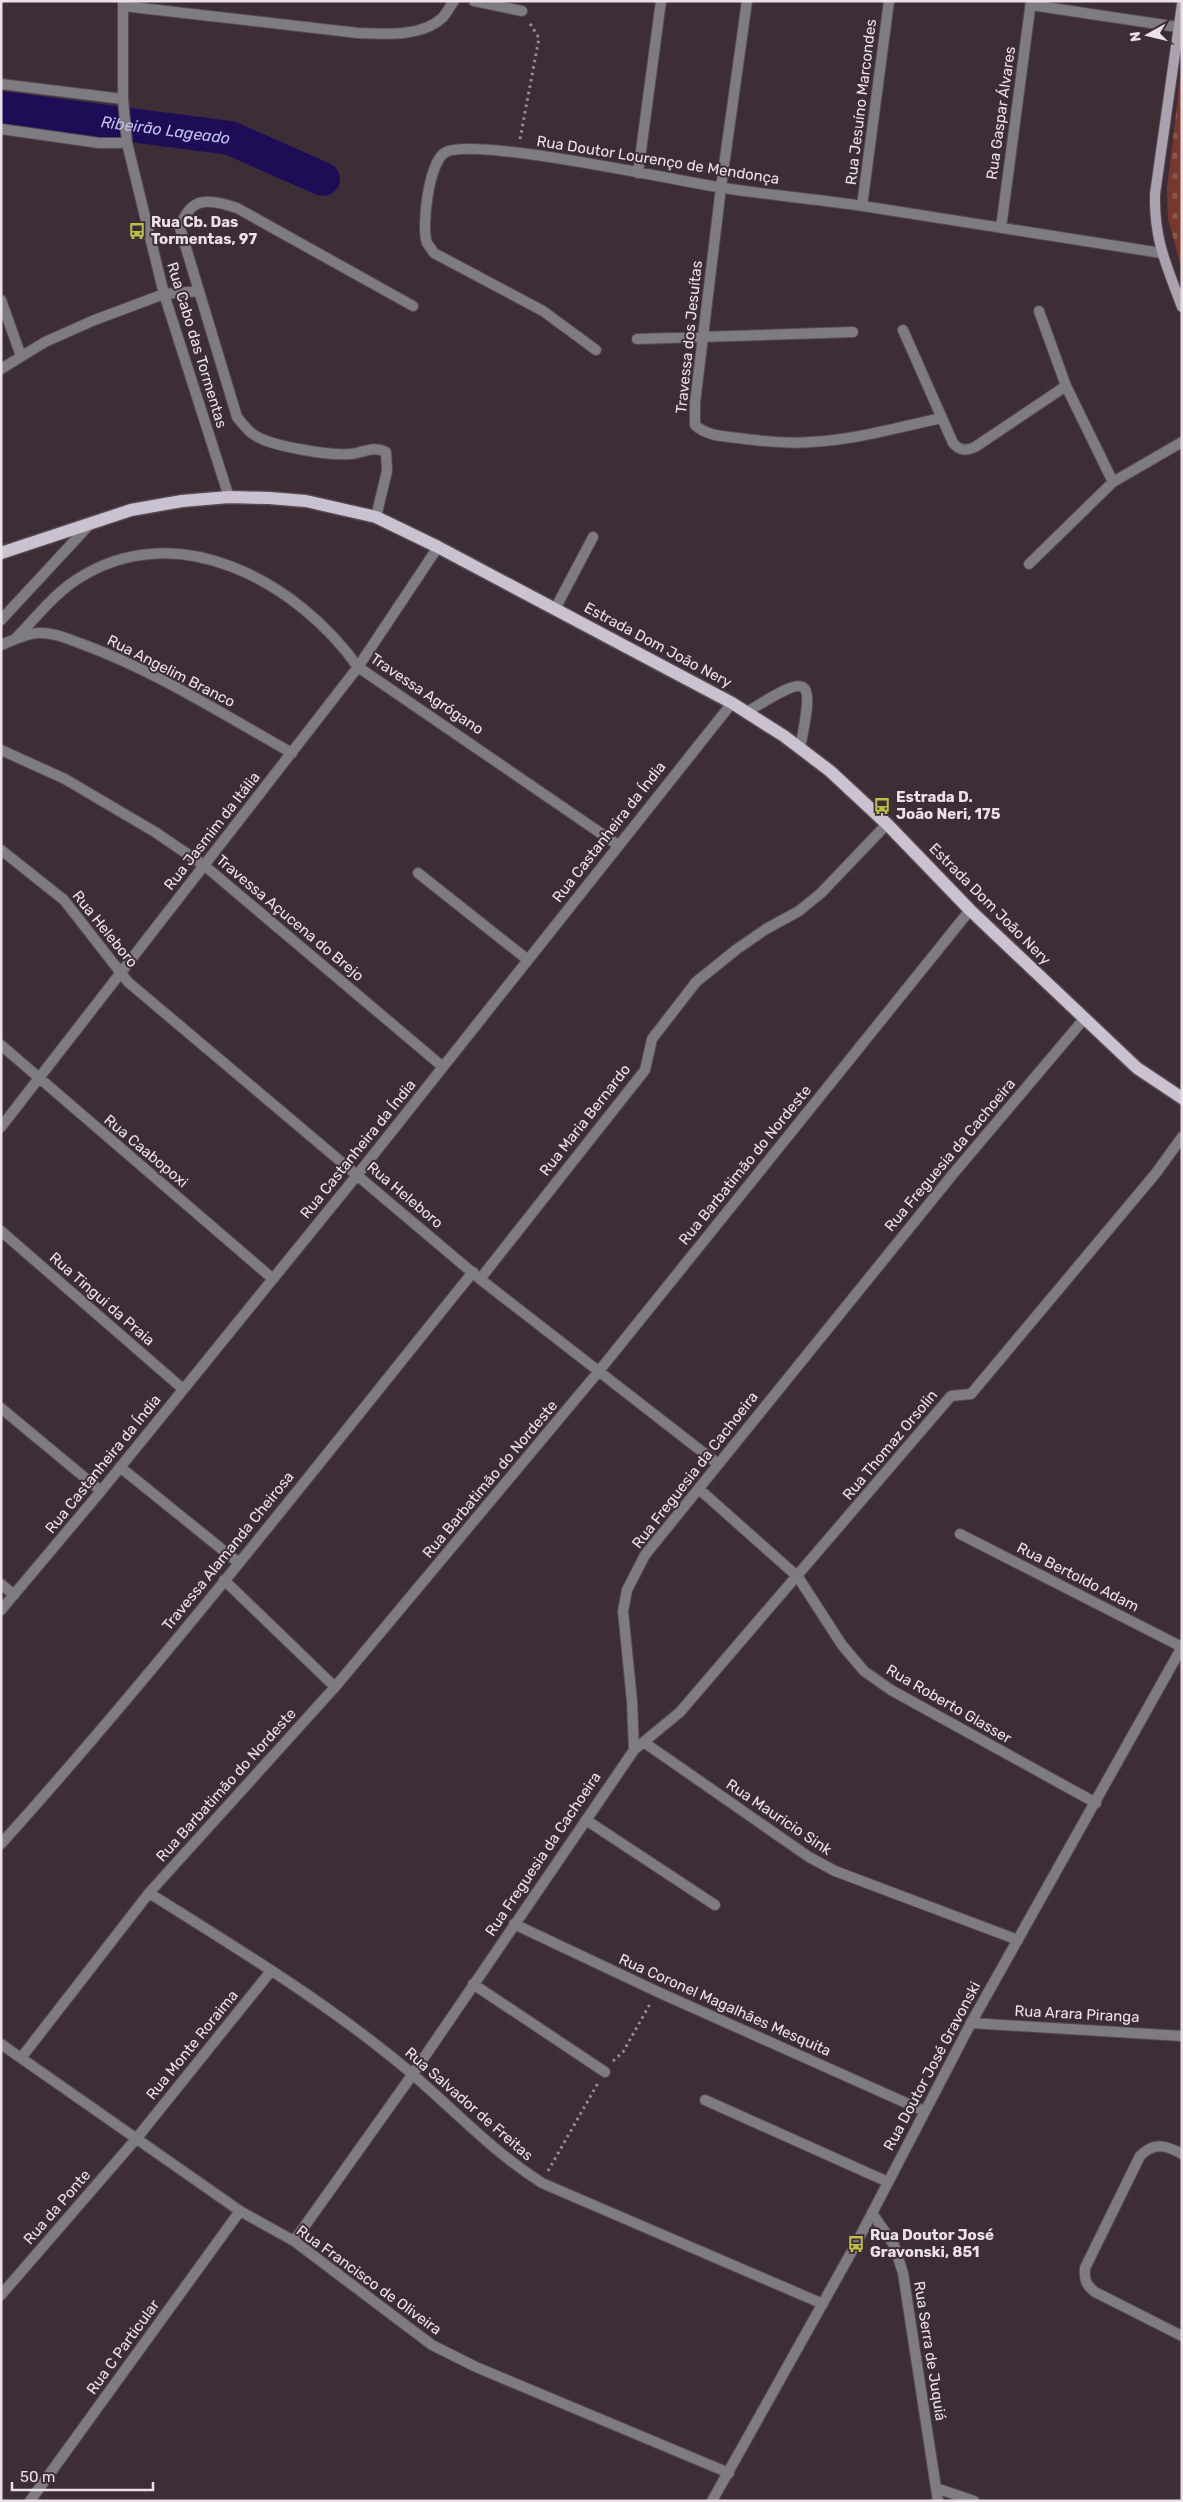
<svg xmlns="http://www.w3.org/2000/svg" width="1183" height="2502" viewBox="0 0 1183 2502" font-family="Rubik,sans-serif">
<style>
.cemetery{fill:url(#cemetery-stones)}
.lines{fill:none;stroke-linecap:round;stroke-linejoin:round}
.river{stroke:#1f0c57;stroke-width:34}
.service-casing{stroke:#584a53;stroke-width:12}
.minor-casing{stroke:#584a53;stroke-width:12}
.tertiary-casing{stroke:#584a53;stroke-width:12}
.secondary-casing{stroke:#584a53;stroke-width:12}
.primary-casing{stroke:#584a53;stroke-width:15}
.path{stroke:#998c94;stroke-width:3;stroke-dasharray:2.5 4;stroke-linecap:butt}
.service{stroke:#7f7b82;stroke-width:10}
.minor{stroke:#7f7b82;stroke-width:10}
.tertiary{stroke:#7f7b82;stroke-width:10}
.secondary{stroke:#aaa3af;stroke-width:10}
.primary{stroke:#cbc2d1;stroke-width:12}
.labels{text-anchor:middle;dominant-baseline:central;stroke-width:4;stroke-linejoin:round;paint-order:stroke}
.street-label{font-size:15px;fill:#ebe1e7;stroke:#3c2d37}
.poi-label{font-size:15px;font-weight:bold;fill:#ebe1e7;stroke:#3c2d37;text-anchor:start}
.water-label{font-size:16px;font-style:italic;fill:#c2c2ee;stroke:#3c2d37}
</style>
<defs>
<pattern id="cemetery-stones" width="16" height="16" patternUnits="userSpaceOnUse" patternTransform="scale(1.25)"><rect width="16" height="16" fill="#76382e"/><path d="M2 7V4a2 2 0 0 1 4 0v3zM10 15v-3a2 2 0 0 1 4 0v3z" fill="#8a544c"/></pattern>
</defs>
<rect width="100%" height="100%" fill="#3c2d37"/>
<path class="cemetery" d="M 1182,62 L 1182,270 L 1168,219 L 1167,189 Z"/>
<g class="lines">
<path class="river" id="s1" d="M 1,108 L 230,138 L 323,179"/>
<g class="service-casing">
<path id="service" d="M 555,609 L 593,537
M 747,712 C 811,672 815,674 800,748
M 586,1820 L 715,1905"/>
</g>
<g class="minor-casing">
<path id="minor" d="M 474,1 L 522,11
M 747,1 L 721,187 L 695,403 L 695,425 C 707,436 722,436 738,438 C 762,441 787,444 811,442 C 855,440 899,427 942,418
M 1031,5 L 1178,27
M 123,6 L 358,33 C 384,34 422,37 442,18 C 447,13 450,6 454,1
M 1,84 L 123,99
M 1,129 L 99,143 L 127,143
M 638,173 L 661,1
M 862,206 L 889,1
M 1001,228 L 1031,1
M 1,300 L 21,356
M 1039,311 L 1066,386 L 1113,482
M 903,330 L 953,443 C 960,451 966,451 975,447 L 1066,386
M 637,339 L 853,332
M 596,350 L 543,311 L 434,253 C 432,250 429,246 427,243 C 421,226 429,160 446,152 C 476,137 673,180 718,187 C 766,195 815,199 863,206 C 963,221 1062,238 1161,253
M 1,369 L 45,342 L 92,321 L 164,294 L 199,291
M 376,517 L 387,471 L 386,452 C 372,445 364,453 350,454 C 330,456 272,446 256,436 C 248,432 243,424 237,417 L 180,228 C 190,195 210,199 237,208 L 413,306
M 1029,564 L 1113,482 L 1182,442
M 1,620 L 90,524
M 16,638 C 35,619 53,595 76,580 C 175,514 297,581 358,667 L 618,845
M 1,645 C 13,640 25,634 38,633 C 53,632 68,639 82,644 C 156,671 224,715 292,753
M 1,750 L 65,779 L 155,832 L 205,866 L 443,1067
M 1,850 L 64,900 L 128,982 L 480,1279 L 718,1464
M 418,873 L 528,960
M 1,1045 L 273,1279
M 1,1127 L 358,667 L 438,547
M 1,1231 L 183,1389
M 480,1279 L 645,1070 L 652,1039 L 696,982 L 737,949 L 766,929 L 799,911 L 821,893 L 887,824
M 1,1408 L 101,1491
M 120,1467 L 239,1563
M 699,1489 L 798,1577 L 842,1645 L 864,1671 L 891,1690 L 1096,1803
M 960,1534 L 1182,1647
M 224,1580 L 335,1687
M 1,1584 L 14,1595
M 1,1610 L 101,1491 L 358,1174 L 732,703
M 645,1743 L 809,1857 L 835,1871 L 1018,1940
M 634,1750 L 680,1712 L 951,1396 L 971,1394 L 1156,1173 L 1182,1137
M 1,1844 C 166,1660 318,1464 473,1272
M 149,1893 C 230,1944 313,1994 388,2054 C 441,2095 485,2147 542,2183 L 823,2304
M 514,1924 L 658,1992 L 924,2111
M 473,1984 L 605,2072
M 971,2023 L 1182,2036
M 1,2044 L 240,2211 L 294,2241 L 432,2345 L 476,2367 L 729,2473
M 21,2058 L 149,1893 L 335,1687 L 599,1371 L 970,910
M 705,2100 L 888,2182
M 1182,2154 C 1166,2145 1154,2142 1140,2156 L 1085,2268 C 1084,2280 1086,2285 1095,2292 L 1182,2336
M 872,2213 L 894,2245 L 903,2273 L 938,2501
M 294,2241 L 410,2078 L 634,1750 L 632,1701 L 623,1611 L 627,1590 L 645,1555 L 953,1174 L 1084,1019
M 1,2295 L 136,2139 L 271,1971
M 936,2488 L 974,2501
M 30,2501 L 240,2211"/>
</g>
<g class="tertiary-casing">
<path id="tertiary" d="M 123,1 L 123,99 L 127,143 L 164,294 L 229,497
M 712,2501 L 856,2244 L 971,2023 L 1182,1647"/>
</g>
<g class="secondary-casing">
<path id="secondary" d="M 1182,4 L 1155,194 C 1154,240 1166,264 1182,307"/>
</g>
<g class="primary-casing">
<path id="primary" d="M 1,553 L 131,510 L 182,501 L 229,497 L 269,498 L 306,501 L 376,517 L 438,547 L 732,703 L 784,736 L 830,771 L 887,824 L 970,910 L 1137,1068 L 1182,1098"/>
</g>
<path class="path" d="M 520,139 L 539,38 L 529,22
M 613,2061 L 623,2052 L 650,2004
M 548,2171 L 598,2083"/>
<use href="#service" class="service"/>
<use href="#minor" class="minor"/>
<use href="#tertiary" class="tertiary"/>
<use href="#secondary" class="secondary"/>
<use href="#primary" class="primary"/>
</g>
<defs>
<g id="bus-bare" transform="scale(1.35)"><path d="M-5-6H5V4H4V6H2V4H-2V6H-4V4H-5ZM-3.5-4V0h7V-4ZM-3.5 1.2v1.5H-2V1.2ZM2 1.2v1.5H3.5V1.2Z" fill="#bcbf44" stroke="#3c2d37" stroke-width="2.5" paint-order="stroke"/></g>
</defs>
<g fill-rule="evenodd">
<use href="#bus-bare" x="137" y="231"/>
<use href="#bus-bare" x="882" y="806"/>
<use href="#bus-bare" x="856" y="2244"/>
</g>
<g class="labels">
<g class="street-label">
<text transform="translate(861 102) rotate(-83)">Rua Jesuíno Marcondes</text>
<text transform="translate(1001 113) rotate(-82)">Rua Gaspar Álvares</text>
<text transform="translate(658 160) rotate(9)">Rua Doutor Lourenço de Mendonça</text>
<text transform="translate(689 337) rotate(-84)">Travessa dos Jesuítas</text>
<text transform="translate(197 345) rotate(73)">Rua Cabo das Tormentas</text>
<text transform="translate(658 645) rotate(28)">Estrada Dom João Nery</text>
<text transform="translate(171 671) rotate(27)">Rua Angelim Branco</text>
<text transform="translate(427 694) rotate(34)">Travessa Agrógano</text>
<text transform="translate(212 831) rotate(-52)">Rua Jasmim da Itália</text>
<text transform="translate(609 832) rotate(-52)">Rua Castanheira da Índia</text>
<text transform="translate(990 904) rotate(45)">Estrada Dom João Nery</text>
<text transform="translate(290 918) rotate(40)">Travessa Açucena do Brejo</text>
<text transform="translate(105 929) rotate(51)">Rua Heleboro</text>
<text transform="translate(585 1120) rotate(-52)">Rua Maria Bernardo</text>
<text transform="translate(358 1149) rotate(-51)">Rua Castanheira da Índia</text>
<text transform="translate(146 1151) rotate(40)">Rua Caabopoxi</text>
<text transform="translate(950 1155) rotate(-50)">Rua Freguesia da Cachoeira</text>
<text transform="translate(745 1165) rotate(-51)">Rua Barbatimão do Nordeste</text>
<text transform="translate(405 1195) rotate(40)">Rua Heleboro</text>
<text transform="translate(102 1299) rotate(41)">Rua Tingui da Praia</text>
<text transform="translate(890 1445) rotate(-50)">Rua Thomaz Orsolin</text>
<text transform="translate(103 1464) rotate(-51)">Rua Castanheira da Índia</text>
<text transform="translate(695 1470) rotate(-52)">Rua Freguesia da Cachoeira</text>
<text transform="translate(490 1479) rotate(-50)">Rua Barbatimão do Nordeste</text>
<text transform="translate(228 1551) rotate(-51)">Travessa Alamanda Cheirosa</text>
<text transform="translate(1078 1577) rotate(27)">Rua Bertoldo Adam</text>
<text transform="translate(949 1704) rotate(30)">Rua Roberto Glasser</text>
<text transform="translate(226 1785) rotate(-48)">Rua Barbatimão do Nordeste</text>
<text transform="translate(779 1817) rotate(34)">Rua Mauricio Sink</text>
<text transform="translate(543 1854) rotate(-56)">Rua Freguesia da Cachoeira</text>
<text transform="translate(725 2005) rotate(24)">Rua Coronel Magalhães Mesquita</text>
<text transform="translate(1077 2014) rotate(3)">Rua Arara Piranga</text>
<text transform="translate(192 2045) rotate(-51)">Rua Monte Roraima</text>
<text transform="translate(932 2066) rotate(-62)">Rua Doutor José Gravonski</text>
<text transform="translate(469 2104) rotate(41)">Rua Salvador de Freitas</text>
<text transform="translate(57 2207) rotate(-49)">Rua da Ponte</text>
<text transform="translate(369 2280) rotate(36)">Rua Francisco de Oliveira</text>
<text transform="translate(123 2347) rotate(-54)">Rua C Particular</text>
<text transform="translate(930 2351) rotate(81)">Rua Serra de Juquiá</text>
</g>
<g class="poi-label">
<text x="151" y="222">Rua Cb. Das<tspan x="151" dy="17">Tormentas, 97</tspan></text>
<text x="896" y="797">Estrada D.<tspan x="896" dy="17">João Neri, 175</tspan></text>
<text x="870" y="2235">Rua Doutor José<tspan x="870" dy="17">Gravonski, 851</tspan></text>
</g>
<g class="water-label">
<text stroke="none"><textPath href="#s1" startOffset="166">Ribeirão Lageado</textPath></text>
</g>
</g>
<rect width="1183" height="2502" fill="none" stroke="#ebe1e7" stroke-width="5"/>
<g transform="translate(1148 35) rotate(262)" stroke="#3c2d37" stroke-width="4" paint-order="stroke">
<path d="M0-4L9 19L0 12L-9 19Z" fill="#ebe1e7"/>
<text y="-8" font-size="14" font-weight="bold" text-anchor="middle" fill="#ebe1e7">N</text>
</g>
<path d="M12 2482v8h141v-8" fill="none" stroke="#ebe1e7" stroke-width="2.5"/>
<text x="20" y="2482" font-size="15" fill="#ebe1e7" stroke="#3c2d37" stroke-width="4" paint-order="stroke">50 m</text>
</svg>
